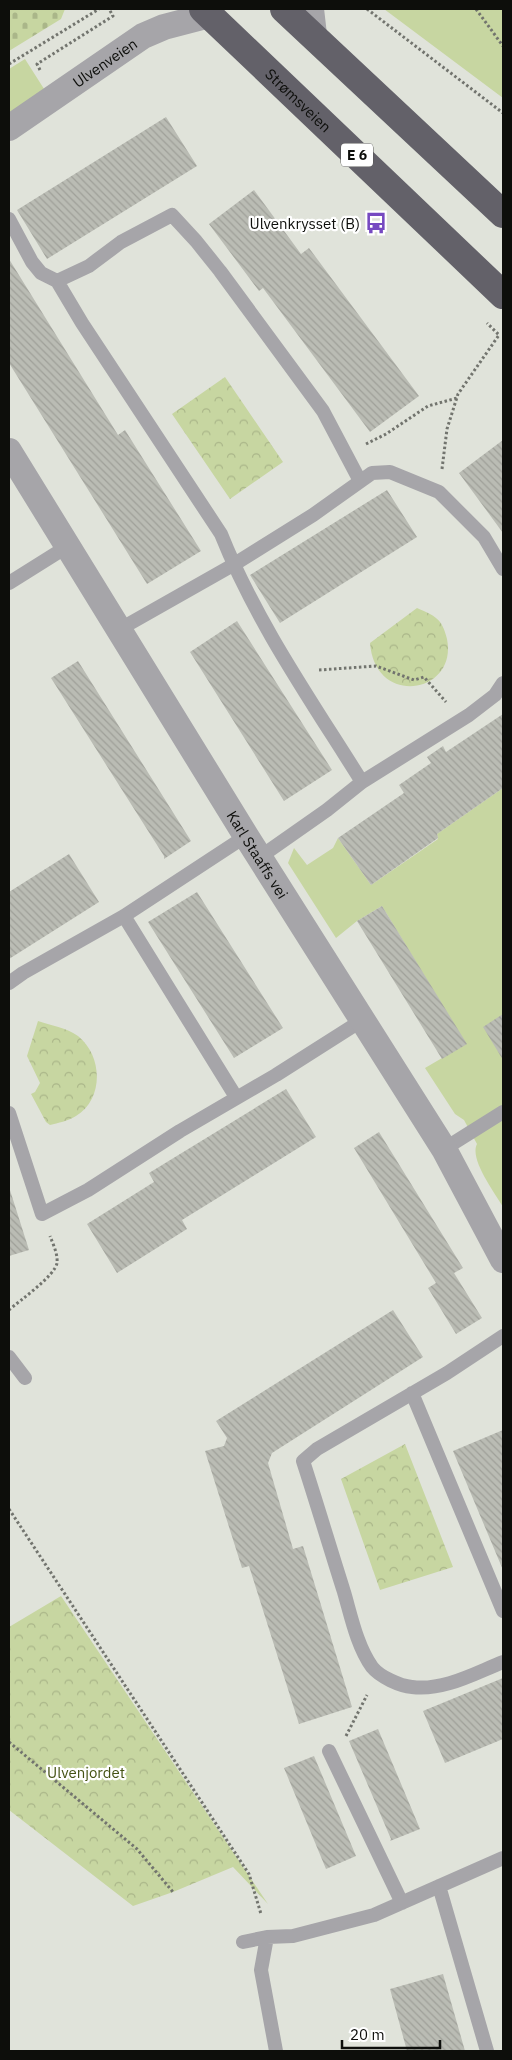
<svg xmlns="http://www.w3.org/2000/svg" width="512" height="2060" viewBox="0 0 512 2060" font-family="'IBM Plex Sans',sans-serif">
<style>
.grass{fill:#c7d6a1}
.forest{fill:url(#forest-crowns)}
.cemetery{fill:url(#cemetery-stones)}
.building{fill:url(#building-back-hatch)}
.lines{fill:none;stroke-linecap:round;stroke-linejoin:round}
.path{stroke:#72746e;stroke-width:3;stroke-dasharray:2.5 2.5;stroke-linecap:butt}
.lane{stroke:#a6a5a9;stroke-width:14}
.street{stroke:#a6a5a9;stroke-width:26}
.highway{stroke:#636169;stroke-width:28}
.labels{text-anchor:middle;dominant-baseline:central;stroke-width:4.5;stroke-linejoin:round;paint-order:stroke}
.shield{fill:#fff;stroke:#565654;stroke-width:1}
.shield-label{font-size:14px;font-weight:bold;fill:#0d0e0b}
.street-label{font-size:15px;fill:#0d0e0b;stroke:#fff}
.poi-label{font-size:15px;fill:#0d0e0b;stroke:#fff;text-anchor:end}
.park-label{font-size:15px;fill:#455314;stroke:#fff}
</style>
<defs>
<pattern id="forest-crowns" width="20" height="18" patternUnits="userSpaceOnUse" patternTransform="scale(1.25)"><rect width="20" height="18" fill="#c7d6a1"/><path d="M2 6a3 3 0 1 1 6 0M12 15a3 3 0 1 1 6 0" fill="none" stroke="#aab689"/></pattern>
<pattern id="cemetery-stones" width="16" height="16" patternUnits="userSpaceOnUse" patternTransform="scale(1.25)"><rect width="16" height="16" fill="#c7d6a1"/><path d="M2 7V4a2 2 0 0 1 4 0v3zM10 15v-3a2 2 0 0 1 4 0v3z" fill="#aab689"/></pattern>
<pattern id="building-back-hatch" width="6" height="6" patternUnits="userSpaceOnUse" patternTransform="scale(1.25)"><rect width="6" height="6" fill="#babcb4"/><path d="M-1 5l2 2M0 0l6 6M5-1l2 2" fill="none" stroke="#9fa099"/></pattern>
</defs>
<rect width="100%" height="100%" fill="#e0e3da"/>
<path class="grass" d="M 384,9 L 503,9 L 503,98 Z
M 25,59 L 46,92 L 9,118 L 9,69 Z
M 503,788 L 503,1207 C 495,1193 469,1159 477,1144 L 464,1120 L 455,1114 L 425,1068 L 466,1044 L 382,906 L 357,921 L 336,938 L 288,863 L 294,848 L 307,865 L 333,848 L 338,838 L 371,885 L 438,839 L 437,834 Z"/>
<path class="forest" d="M 225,377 L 283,462 L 230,499 L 172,414 Z
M 417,608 C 435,616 442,618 447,639 C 458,694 375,708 370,643 Z
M 38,1021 C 50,1025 67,1028 78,1036 C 103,1056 104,1099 76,1116 C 68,1121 58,1123 50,1125 L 46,1122 L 31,1094 L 35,1092 L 40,1083 L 27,1056 Z
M 405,1444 L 453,1567 L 380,1590 L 341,1479 Z
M 61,1596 L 268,1904 L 233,1867 L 173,1892 L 133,1906 L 9,1810 L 9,1627 Z"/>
<path class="cemetery" d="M 9,9 L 65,9 L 61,19 L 9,51 Z"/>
<path class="building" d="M 166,117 L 197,166 L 47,259 L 17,210 Z
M 254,190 L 301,254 L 309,248 L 419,396 L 370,432 L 263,288 L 259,291 L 209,224 Z
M 9,259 L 118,435 L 125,430 L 201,551 L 147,584 L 9,363 Z
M 503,440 L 503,533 L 459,473 Z
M 387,490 L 417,537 L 280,623 L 250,575 Z
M 237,621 L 332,770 L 284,801 L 190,652 Z
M 78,661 L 191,841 L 164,859 L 164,856 L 51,678 Z
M 503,714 L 503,788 L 437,834 L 438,838 L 371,885 L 338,838 L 404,793 L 399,785 L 431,763 L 427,757 L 443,746 L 446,752 Z
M 69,854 L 99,902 L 9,959 L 9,892 Z
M 197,892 L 283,1028 L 234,1058 L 148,922 Z
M 382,906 L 467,1044 L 442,1059 L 357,921 Z
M 503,1014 L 503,1060 L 483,1027 Z
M 286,1089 L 316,1137 L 182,1220 L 187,1229 L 117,1273 L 87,1224 L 154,1182 L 149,1173 Z
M 379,1132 L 463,1268 L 454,1273 L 482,1318 L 456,1334 L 428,1288 L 436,1283 L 354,1148 Z
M 9,1187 L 29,1250 L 9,1256 Z
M 393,1310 L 423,1357 L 272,1453 L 268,1463 L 293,1549 L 303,1546 L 352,1707 L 299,1724 L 249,1566 L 242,1568 L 205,1451 L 224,1446 L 227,1438 L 216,1421 Z
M 503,1430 L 503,1570 L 453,1451 Z
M 503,1678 L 503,1739 L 445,1763 L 423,1711 Z
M 378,1729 L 420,1829 L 390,1841 L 391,1839 L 349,1741 Z
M 314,1756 L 356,1856 L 326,1869 L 284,1768 Z
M 443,1974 L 465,2051 L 407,2051 L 390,1989 Z"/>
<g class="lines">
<path class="path" d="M 367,9 L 503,113
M 476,9 L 503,46
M 9,64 L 99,9
M 40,70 L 37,64 L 113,16 L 109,9
M 366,444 L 386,434 L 428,406 L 457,398
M 442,469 L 447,429 L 458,394 L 499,335 L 487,323
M 319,670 L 376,666 L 414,680 L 424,677 L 446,702
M 9,1310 C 19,1301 55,1276 57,1263 C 58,1254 53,1244 50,1236
M 9,1509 L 249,1874 L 261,1914
M 346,1736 L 367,1695
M 9,1742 L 137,1849 L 173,1892"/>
<path class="lane" d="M 9,219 L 32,262 L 41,273 L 57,281 L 89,266 L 121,242 L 172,215 L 196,241 L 220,271 L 323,411 L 360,481
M 57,281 L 82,323 L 221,534 C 256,622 312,702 362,782
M 9,583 L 68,546
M 120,629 L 233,565 L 313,515 L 372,473 L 390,472 L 439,492 L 484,537 L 503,569
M 260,857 L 327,810 L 362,782 L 469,715 L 495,695 L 503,683
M 124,916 L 236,1097
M 9,983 L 23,973 L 124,916 L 246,836
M 9,1113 L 42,1214 L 88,1190 L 180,1131 L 276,1075 L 364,1019
M 444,1149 L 503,1112
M 503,1336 L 447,1373 L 317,1449 L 303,1461 C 317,1504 330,1548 344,1592 C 351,1616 357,1646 372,1667 C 380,1677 400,1686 412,1687 C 444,1691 475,1673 503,1662
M 9,1357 L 25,1378
M 412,1393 L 503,1611
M 329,1751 L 402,1903
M 439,1886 L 487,2051
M 267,1937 L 261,1970 L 276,2051
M 243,1942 L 267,1937 L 293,1936 L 374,1915 L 503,1858"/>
<g class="street">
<path d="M 311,9 L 314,35"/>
<path id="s1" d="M 9,128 L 143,36 L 164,27 L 210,15"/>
<path id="s2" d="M 9,451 L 246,836 L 444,1149 L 503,1260"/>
</g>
<g class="highway">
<path id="s3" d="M 203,9 L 503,295"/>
<path d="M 284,9 L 503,214"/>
</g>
</g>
<defs>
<g id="bus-bare" transform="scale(1.725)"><path d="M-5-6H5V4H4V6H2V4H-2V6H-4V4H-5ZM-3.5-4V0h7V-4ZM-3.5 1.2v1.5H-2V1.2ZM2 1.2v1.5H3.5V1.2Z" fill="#7649c1" stroke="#fff" stroke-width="2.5" paint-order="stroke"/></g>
</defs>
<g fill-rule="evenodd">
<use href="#bus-bare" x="376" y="223"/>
</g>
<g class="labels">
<rect class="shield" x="341" y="143.5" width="32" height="23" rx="4"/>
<g class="shield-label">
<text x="357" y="155">E 6</text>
</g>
<g class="street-label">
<text stroke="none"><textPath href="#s1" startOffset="116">Ulvenveien</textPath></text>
<text stroke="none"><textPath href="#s3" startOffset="132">Strømsveien</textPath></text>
<text stroke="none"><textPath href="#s2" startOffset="474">Karl Staaffs vei</textPath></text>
</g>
<g class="poi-label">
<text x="360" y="223">Ulvenkrysset (B)</text>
</g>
<g class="park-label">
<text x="86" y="1772">Ulvenjordet</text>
</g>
</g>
<rect width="512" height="2060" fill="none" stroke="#0d0e0b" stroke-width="20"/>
<path d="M342 2040v8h98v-8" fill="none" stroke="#0d0e0b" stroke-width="2.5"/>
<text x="350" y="2040" font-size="15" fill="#0d0e0b" stroke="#ffffff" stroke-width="4" paint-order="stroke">20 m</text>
</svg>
